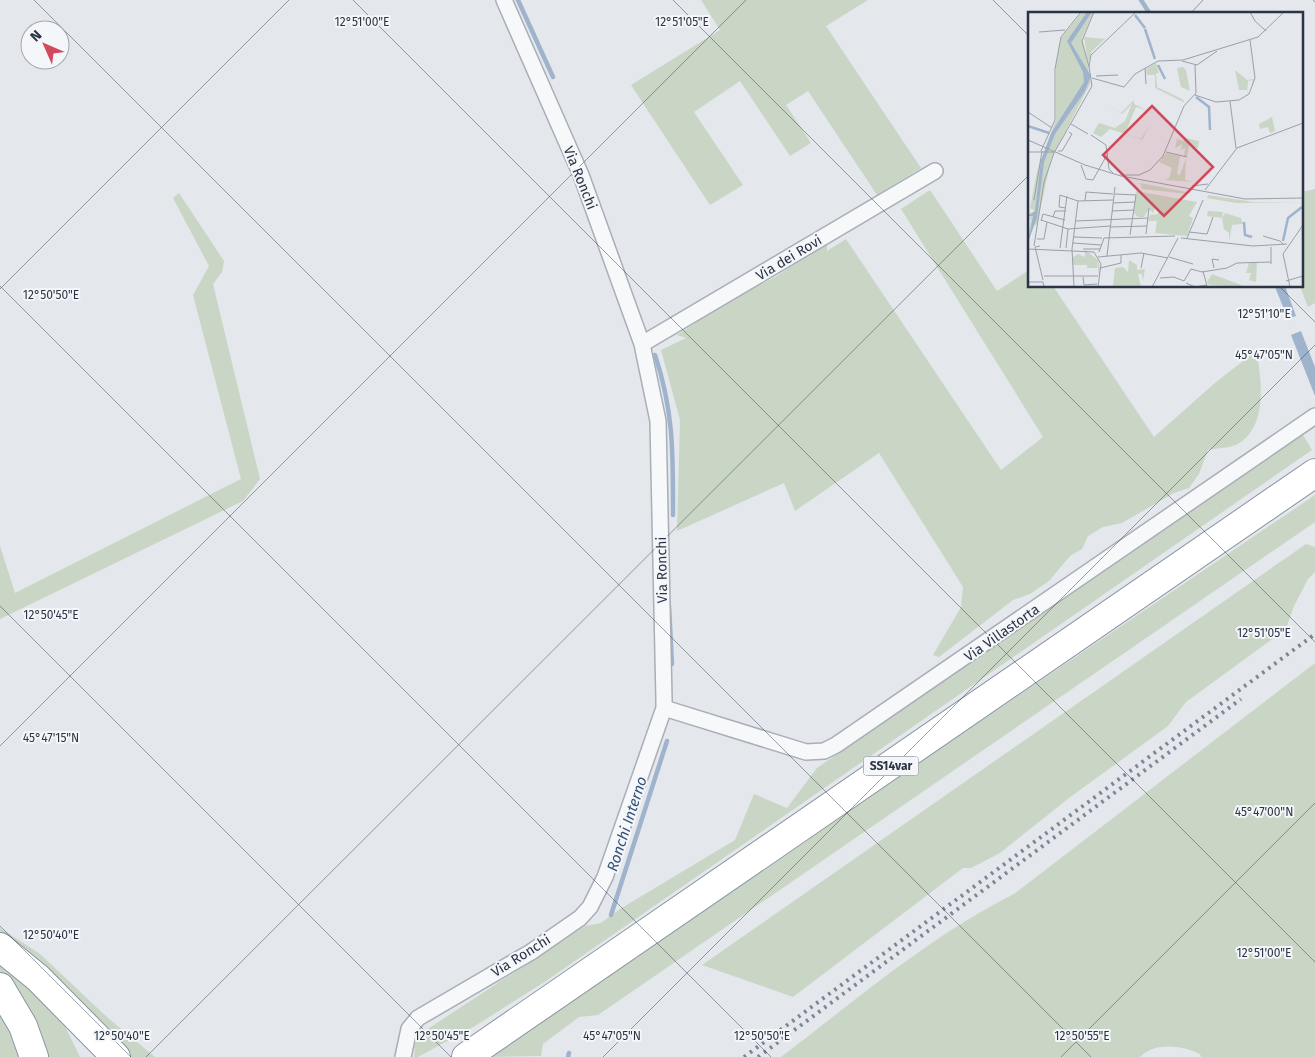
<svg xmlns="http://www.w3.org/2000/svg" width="1315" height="1057" viewBox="0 0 1315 1057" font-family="'Fira Sans',sans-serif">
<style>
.green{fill:#c9d6c5}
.water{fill:#9fb4cc}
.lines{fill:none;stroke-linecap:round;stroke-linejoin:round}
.stream{stroke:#9fb4cc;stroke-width:4.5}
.street-casing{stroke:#a9aeb7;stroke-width:18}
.highway-casing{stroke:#8b94a3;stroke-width:30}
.street{stroke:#f7f8fa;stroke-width:15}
.highway{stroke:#fff;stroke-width:28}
.rail{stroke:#7d8696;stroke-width:4;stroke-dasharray:2.5 5;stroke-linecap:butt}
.ticks{fill:none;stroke:#2b3445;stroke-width:1;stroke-opacity:0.45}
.labels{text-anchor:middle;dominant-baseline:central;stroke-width:4;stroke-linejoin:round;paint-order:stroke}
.shield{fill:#f4f6f9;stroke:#676e7b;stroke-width:1}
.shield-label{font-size:12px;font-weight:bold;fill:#2b3445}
.street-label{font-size:14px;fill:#2b3445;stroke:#f4f6f9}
.water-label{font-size:15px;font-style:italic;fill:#34527a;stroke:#f4f6f9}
.inset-river{fill:none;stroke:#9fb4cc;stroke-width:2.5}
.inset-road{fill:none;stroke:#9a9fa9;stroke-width:1}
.view{fill:#d1495b;fill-opacity:0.15;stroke:#d1495b;stroke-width:2.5}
.inset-edge{fill:none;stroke:#2b3445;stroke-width:2.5}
.ticks-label{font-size:12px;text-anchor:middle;fill:#2b3445;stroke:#f4f6f9;stroke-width:4;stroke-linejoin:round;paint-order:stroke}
</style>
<rect width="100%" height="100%" fill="#e4e7ec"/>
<path class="green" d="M 701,0 L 868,0 L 826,26 L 921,168 L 877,195 L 808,91 L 786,105 L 811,143 L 790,156 L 740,81 L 694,112 L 743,185 L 710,205 L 631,85 L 720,30 Z
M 1315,189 L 1315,303 L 1308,307 L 1300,286 L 1301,192 Z
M 930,190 L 997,291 L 1029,270 L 1029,286 L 1053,286 L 1154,437 L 1216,382 L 1256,351 C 1262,379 1268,426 1238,444 C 1231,448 1217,448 1208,450 L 1199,474 L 1189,488 L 1174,493 L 1122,523 L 1103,527 L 1088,536 L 1082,549 L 1070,556 L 1049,581 L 1030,594 L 1013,600 L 939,657 L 933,655 L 961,607 L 963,587 L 879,453 L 795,511 L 784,483 L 677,531 L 680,420 L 661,350 L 686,338 L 677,335 L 729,301 L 775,277 L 827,243 L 827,251 L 846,239 L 1001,470 L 1043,437 L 901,209 Z
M 179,193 L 224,261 L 222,272 L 213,284 L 260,479 L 243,501 L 0,619 L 0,546 L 15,593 L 241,479 L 193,295 L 209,266 L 173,198 Z
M 1302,433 L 1312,450 L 546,981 L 475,1026 L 418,1057 L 414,1057 L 415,1044 L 420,1034 L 585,926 L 601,923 L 620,909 L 735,840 L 754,794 L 787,808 L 817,768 Z
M 1315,495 L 1315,522 L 598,1015 L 579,1017 L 543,1044 L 541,1056 L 484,1057 Z
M 1306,544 L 1315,547 L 1315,572 L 1308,579 L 1294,606 L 1286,629 L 1186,702 L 1168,726 L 1069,798 L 1000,853 L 971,868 L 963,868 L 793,997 L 702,965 Z
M 1315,663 L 1315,1057 L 1201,1057 L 1200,1054 C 1182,1045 1154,1042 1140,1057 L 781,1057 C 856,1000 930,936 1014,894 Z
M 0,928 L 40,954 L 108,1018 L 155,1057 L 129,1057 L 0,937 Z
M 0,958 L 61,1018 L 80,1057 L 39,1057 L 0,978 Z
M 0,1002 L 25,1057 L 0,1057 Z"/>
<path class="water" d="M 1277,286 L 1285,286 L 1296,316 L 1290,318 Z
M 1301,331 L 1315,367 L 1315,396 L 1291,335 Z"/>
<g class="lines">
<path class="stream" d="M 518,0 L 553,77
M 1141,0 L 1150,14
M 1277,286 L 1290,318
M 655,355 C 674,412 673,455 673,515
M 669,606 L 672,664
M 611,915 L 667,741
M 568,1057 L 569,1053"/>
<g class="street-casing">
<path id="street" d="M 642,344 L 935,171
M 664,708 L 806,752 L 824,751 L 836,745 L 1315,416
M 403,1057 L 409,1029 L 418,1018 L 531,952 L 580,918 L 590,907 L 605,877 L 664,708 L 664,700 L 658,421 L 642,344 L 581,175 L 504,0"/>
</g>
<g class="highway-casing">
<path id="highway" d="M 0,947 L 38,978 L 116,1057
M 0,987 L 23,1026 L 34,1057
M 466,1057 L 1315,473"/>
</g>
<use href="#street" class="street"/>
<use href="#highway" class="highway"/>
<path class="rail" d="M 744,1057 L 1315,634
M 758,1057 L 1241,699"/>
</g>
<path class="ticks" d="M 34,0 L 1091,1057M 353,0 L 1315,962M 673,0 L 1315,642M 993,0 L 1029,36M 1313,0 L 1315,2M 1190,14 L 1203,0M 0,286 L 771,1057M 1279,286 L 1315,322M 0,289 L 289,0M 0,606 L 451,1057M 0,746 L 746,0M 0,926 L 131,1057M 146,1057 L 1029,175M 603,1057 L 1315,345M 1061,1057 L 1315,803"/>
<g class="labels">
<rect class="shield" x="863.5" y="756.5" width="55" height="19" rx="4"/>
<g class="shield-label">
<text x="891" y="766">SS14var</text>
</g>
<g class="street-label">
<text transform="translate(580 178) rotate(68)">Via Ronchi</text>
<text transform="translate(789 258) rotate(-31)">Via dei Rovi</text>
<text transform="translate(662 570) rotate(-91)">Via Ronchi</text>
<text transform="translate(1002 633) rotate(-35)">Via Villastorta</text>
<text transform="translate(521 956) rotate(-32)">Via Ronchi</text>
</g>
<g class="water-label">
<text transform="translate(627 824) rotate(-72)">Ronchi Interno</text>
</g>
</g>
<g transform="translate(1028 12)">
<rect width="275" height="275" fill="#e4e7ec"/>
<path d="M 54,0 L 66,0 L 54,26 L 63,70 L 23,147 L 9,213 L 5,212 L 0,230 L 3,207 L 0,205 L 3,205 L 0,202 L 7,199 L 2,196 L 9,159 L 28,108 L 28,51 L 33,26 ZM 56,25 L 77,27 L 64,39 L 60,52 ZM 128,51 L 131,61 L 128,61 L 129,75 L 154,87 L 157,91 L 127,76 L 127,63 L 119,63 L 118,57 ZM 155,55 L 158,58 L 162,79 L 153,75 L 151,66 L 149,56 ZM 207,58 L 219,68 L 226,67 L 225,73 L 224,68 L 220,69 L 219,83 L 219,78 L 211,78 ZM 106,88 L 106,92 L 120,99 L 108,95 L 97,122 L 113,127 L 123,111 L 114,128 L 82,117 L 73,125 L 65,121 L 71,111 L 87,116 L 97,109 L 104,92 L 94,102 L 79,93 L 93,101 ZM 244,105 L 247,119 L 242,121 L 240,115 L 232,117 L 231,112 ZM 157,126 L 171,129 L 170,136 L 161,134 L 159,145 L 156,144 L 157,136 L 153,138 L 154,132 L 147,136 L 149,127 L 156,129 ZM 138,141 L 152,144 L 149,162 L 152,163 L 158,146 L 157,168 L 165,170 L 137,168 L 141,166 L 144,156 L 131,150 ZM 112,171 L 159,180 L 160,182 L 114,177 ZM 108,179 L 169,190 L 161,204 L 165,206 L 159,224 L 127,221 L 129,209 L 120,209 L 122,203 L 130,202 L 130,198 L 127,196 L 125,201 L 121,197 L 116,205 L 110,205 L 106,201 ZM 180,183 L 226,190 L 275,190 L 208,191 L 179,186 ZM 180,199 L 195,200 L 194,206 L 197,201 L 213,206 L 215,212 L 204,213 L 201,230 L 201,221 L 196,217 L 194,206 L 179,204 ZM 57,238 L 70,248 L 72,257 L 71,265 L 69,250 L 69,256 L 59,256 L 60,264 L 59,253 L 45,253 L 45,245 L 50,242 L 57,245 ZM 101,248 L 109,253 L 109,258 L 117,257 L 115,269 L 114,262 L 110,262 L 113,275 L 85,275 L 87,256 L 95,255 L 100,260 ZM 221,251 L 229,251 L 228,270 L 221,268 L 223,261 L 218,261 ZM 184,262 L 213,273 L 213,275 L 181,273 L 179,270 Z" fill="#c9d6c5"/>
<path d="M 59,0 L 64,0 L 43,31 L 63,64 L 57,79 L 27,122 L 16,150 L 9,206 L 0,230 L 5,204 L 0,204 L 7,199 L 13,148 L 23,121 L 56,70 L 55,60 L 39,29 Z" fill="#9fb4cc"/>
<path class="inset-river" d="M 107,3 L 117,16M 117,17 L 127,47M 130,53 L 137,67M 168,85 L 181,95 L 182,118M 0,114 L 21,121M 216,210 L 217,223 L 224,225M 255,229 L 260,206 L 274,195"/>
<path class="inset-road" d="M 222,0 L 227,9 L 238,19M 11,20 L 37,18M 154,49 L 169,53 L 189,39M 61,55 L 54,29 L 66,0M 117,56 L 118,72M 68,64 L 90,63M 64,66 L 96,75 L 107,62 L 130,49 L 155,48 L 230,25 L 256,0M 167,83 L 188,90 L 211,88 L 221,82 L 227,66 L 222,28M 202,89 L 208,136M 0,100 L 24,116M 43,112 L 60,122M 63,123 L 78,133 L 81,157 L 85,161M 0,128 L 57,153 L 93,164 L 217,187 L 275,186M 13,139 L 27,108 L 27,57 L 33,25 L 53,0M 30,139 L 34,139 L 44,122 L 41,120M 0,140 L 26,140M 138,140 L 159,145M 53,153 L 58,167 L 65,168 L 80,141M 93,163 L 111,163 L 122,158 L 135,144 L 156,94 L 168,81 L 167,53M 164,174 L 180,172M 177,178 L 209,136 L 275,111M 87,182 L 108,183 L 102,223M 6,188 L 14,139M 57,189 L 58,180 L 85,182M 85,191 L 107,190M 38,196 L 31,195 L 32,183 L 50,189 L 85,188M 84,199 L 106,198M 25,205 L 27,199 L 38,199M 13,208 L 40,217 L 82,214M 13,209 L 15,202 L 37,208M 48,209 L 120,206M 82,215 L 119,214M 161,220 L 179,222 L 185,205M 118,222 L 121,196M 235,224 L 252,229 L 256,233M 46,225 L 74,226M 153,226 L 225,234 L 259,232M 159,226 L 175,188M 9,227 L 16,227 L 19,210M 45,231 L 73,233M 6,234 L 16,170 L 26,141 L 64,74 L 61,54 L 63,43 L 108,0M 12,234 L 7,235 L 15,268M 32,236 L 39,184M 38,236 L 40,217M 0,237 L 66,240 L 73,252 L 70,275M 55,237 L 72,237M 71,240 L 76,226 L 147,224M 79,244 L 87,175M 70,245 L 113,241 L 140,246M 141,245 L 165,252M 243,252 L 243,235M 72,256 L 93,251 L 93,243M 113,256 L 116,241M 186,256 L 184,247 L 191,248M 175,259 L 179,274M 16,264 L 70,264M 55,265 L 56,273 L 69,272M 132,266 L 146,265 L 156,269 L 163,257 L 174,260 L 199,256 L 209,251 L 243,250M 258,269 L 275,264M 0,270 L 15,270 L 16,275M 158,271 L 167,275 L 179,273M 46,275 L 44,237 L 50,189M 124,275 L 150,226M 262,275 L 255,242 L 275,213"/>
<path class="view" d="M 124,94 L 185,155 L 136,204 L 75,143 Z"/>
<rect width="275" height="275" class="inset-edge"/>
</g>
<g class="ticks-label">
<text x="362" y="26">12°51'00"E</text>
<text x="682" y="26">12°51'05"E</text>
<text x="51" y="299">12°50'50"E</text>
<text x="1264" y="318">12°51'10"E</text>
<text x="1264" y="359">45°47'05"N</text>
<text x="51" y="619">12°50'45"E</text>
<text x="1264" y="637">12°51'05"E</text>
<text x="51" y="742">45°47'15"N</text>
<text x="1264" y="816">45°47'00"N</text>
<text x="51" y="939">12°50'40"E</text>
<text x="1264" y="957">12°51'00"E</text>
<text x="612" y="1040">45°47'05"N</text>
<text x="122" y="1040">12°50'40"E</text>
<text x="442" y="1040">12°50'45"E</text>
<text x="762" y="1040">12°50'50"E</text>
<text x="1082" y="1040">12°50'55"E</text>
</g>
<g transform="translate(45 45) rotate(315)"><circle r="24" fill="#f4f6f9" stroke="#a4a8b1"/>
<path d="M0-4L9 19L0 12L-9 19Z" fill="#d1495b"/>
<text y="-8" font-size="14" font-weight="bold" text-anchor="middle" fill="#2b3445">N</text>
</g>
</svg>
